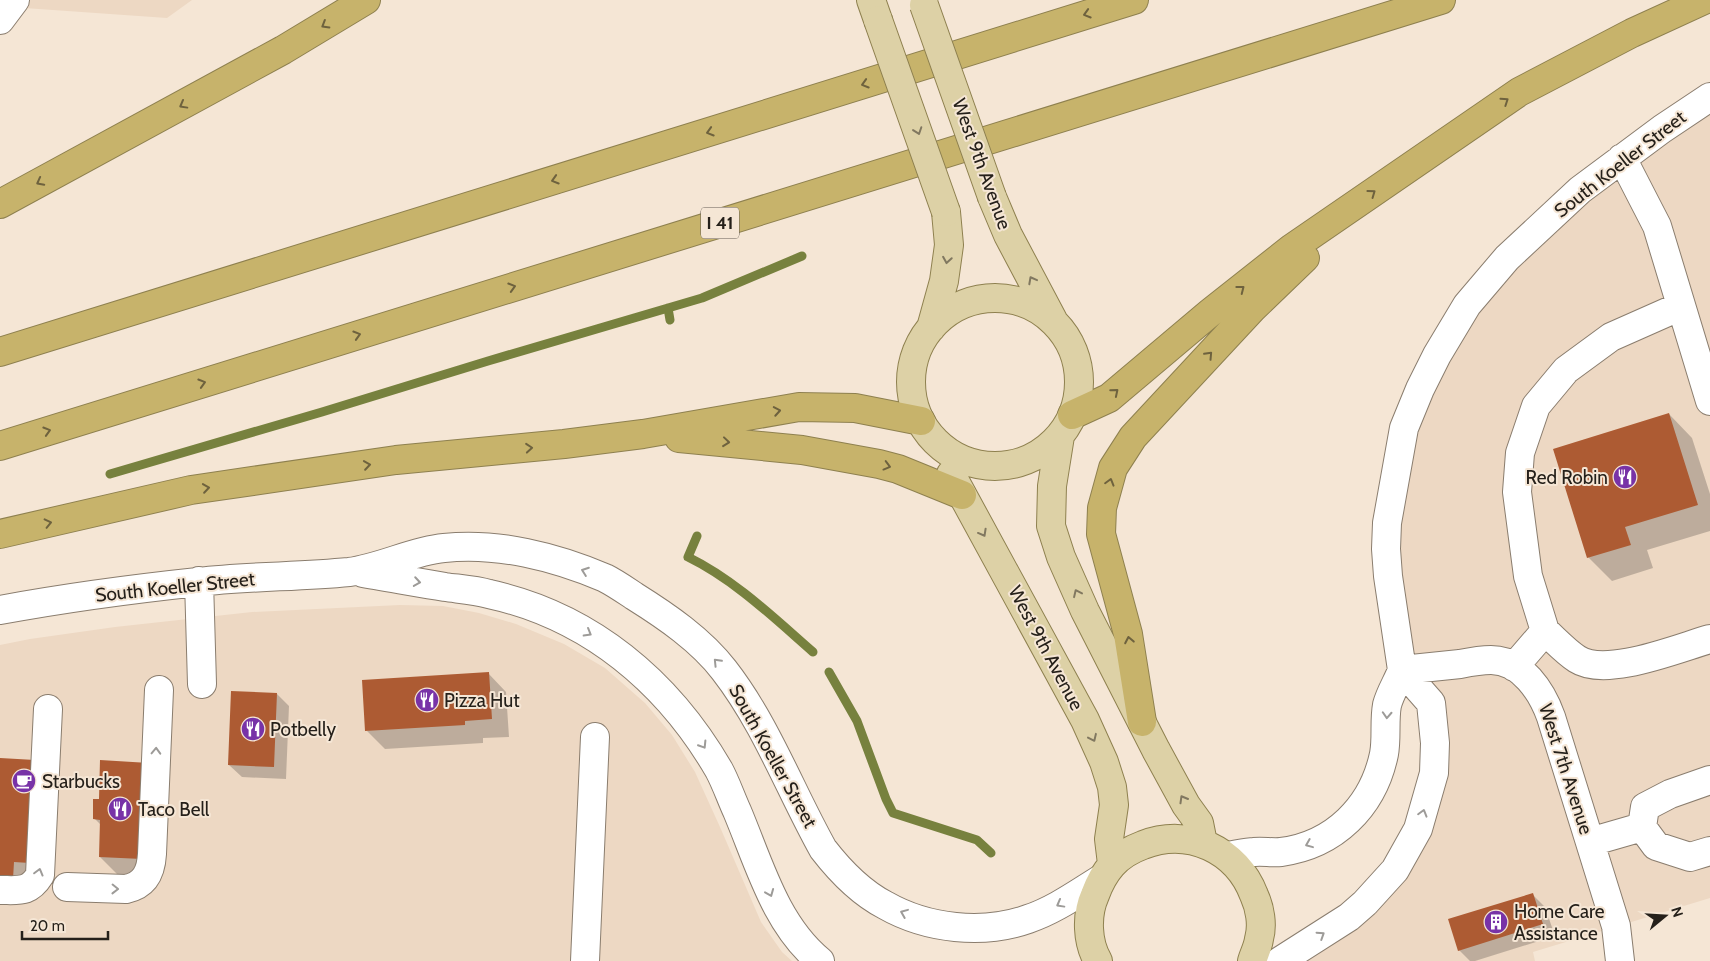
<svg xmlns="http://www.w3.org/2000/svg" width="1710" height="961" viewBox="0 0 1710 961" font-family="Cabin,sans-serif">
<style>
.built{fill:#edd8c3}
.shadow{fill:#0003}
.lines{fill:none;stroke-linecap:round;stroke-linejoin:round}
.stream{stroke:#77813e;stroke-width:9}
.building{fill:#ad5b33}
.minor-casing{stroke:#8a7d6e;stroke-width:30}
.major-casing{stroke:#8e804f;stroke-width:30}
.highway-casing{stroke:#8e804f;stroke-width:30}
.minor{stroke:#fff;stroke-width:28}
.major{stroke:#ddd1a6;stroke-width:28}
.highway{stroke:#c7b36b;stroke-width:28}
.major-bridge-casing{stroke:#8e804f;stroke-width:30;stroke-linecap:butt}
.major-bridge{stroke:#ddd1a6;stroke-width:28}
.oneway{stroke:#6e623e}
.oneway2{stroke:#817860}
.oneway3{stroke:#9d9b98}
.labels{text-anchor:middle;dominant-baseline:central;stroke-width:4;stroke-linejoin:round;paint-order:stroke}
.shield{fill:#f5e6d5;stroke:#635b52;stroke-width:1}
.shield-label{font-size:18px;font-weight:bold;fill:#25201a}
.street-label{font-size:19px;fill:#25201a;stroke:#f5e6d5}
.poi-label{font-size:19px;fill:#25201a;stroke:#f5e6d5;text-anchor:start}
</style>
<rect width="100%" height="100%" fill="#f5e6d5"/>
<path class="built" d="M 0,0 L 192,0 L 167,18 L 10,7 Z
M 1710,97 L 1710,898 L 1533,952 L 1535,961 L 1280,961 L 1395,870 L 1435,743 L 1402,670 L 1388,576 L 1404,428 L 1507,258 Z
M 400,605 L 443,606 L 479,613 L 516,624 L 564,644 L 605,668 L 645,703 L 672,735 L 695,772 L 720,827 L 761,922 L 782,952 L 792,961 L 0,961 L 0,645 L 30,639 L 115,627 L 252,612 Z"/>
<path class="shadow" d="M 1669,414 L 1692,438 L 1710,494 L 1710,531 L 1647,550 L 1653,568 L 1612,581 L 1588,557 Z
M 488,673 L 506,692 L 509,737 L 483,738 L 483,743 L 385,749 L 367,731 Z
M 277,694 L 289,706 L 286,779 L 242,777 L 229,765 Z
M 0,759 L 47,880 L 12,896 Z
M 167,782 L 164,868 L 159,869 L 160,877 L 118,875 L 100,857 L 101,825 L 95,819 L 100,800 Z
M 1533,895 L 1545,907 L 1555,936 L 1475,961 L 1470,961 L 1459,950 Z"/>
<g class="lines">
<path class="stream" d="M 668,308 L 670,320
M 110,474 L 322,412 L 488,361 L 702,298 L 802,256
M 697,536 L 688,557 C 735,580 774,618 813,652
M 829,672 L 857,721 L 886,799 L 893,813 L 977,840 L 991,853"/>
</g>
<path class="building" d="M 1669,413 L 1698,505 L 1625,527 L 1631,545 L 1587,558 L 1553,449 Z
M 489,672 L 492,719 L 465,721 L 465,725 L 365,731 L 362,680 Z
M 231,691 L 277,693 L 274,767 L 228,765 Z
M 0,758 L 35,760 L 30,863 L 14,862 L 13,879 L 0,878 Z
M 100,760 L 149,763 L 142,859 L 99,857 L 100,820 L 93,819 L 93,799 L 99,799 Z
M 1533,893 L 1543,924 L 1458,951 L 1448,919 Z"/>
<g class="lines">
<g class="minor-casing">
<path id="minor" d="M 0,20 L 15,0
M 1622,158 L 1657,226 L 1710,401
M 363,573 C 390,578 417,582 445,587 C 459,589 475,590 489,594 C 590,616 668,682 719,770 C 726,783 731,798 737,811 C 759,863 775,924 820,961
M 199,581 L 202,684
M 0,610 C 65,598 132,589 198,582 C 248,576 299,577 349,572 C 381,568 412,551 444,548 C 497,542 556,557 605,578 C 615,583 625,590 634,596 C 666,616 701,640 724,670 C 766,724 790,790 823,849 C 840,871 860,892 885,905 C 927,929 983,935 1028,919 C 1055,910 1078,893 1101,879
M 1545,631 L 1528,576 L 1517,492 L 1520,453 L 1536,406 L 1566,370 L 1611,337 L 1681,306
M 1514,667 L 1545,631 C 1555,640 1566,652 1577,659 C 1606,678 1678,648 1710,639
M 1402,670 C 1422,668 1441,666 1460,664 C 1470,662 1480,660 1491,660 C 1522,660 1542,692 1551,717 L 1616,926 L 1620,961
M 1710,780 L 1670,794 L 1645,807 L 1642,827 L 1656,846 L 1690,857 L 1710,851
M 1590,842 L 1642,827
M 1228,856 C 1236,855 1245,852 1254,852 C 1263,851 1272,853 1281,852 C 1334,845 1373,807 1384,754 C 1387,738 1384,721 1387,705 C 1390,693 1398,681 1402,670
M 67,887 L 126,889 C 145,885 151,872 152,854 L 159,690
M 0,890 C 19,890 29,893 40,875 L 48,709
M 585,961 L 595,737
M 1280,961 L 1349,917 L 1365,903 L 1395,870 L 1418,829 L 1434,773 L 1435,743 L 1431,703 L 1402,670 L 1388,576 L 1386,549 L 1387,523 L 1404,428 L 1420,389 L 1437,355 L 1467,305 L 1507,258 L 1580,190 L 1662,129 L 1710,97"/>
</g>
<g class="major-casing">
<path id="major" d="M 871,0 L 878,20
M 992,197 L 1008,235 L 1053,320
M911 382a84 84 0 1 1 168 0a84 84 0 1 1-168 0Z
M 931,328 L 944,281 L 949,245 L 946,212
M 1060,436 L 1052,486 L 1051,526 L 1061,557 L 1085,611 L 1156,750 L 1186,805 L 1199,823 L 1203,843
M 951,474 L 1085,720 L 1104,762 L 1112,787 L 1114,805 L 1109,839 L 1112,864
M 1098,961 C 1087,942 1086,915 1095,895 C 1099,884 1104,874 1112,865 C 1120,856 1132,849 1143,845 C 1189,827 1237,850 1254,895 C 1260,908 1263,925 1259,939 C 1258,947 1254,954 1252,961"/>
</g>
<g class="highway-casing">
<path id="highway" d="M 0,204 L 283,50 L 366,0
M 0,352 L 1134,0
M 1072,415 L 1109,398 L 1211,312 L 1292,248 L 1519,92 L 1632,33 L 1704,0
M 679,438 L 802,450 L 879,464 L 898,469 L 962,495
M 0,446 L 1441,0
M 0,534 L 191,490 L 396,460 L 564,444 L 643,434 L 799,407 L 855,408 L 921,421
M 1142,722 L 1128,634 L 1101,534 L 1102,508 L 1113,468 L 1133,437 L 1252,309 L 1305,258"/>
</g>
<use href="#minor" class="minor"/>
<use href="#major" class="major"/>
<use href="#highway" class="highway"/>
<g class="major-bridge-casing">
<path id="major-bridge" d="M 924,5 L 992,197
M 878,20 L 946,212"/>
</g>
<use href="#major-bridge" class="major-bridge"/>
</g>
<defs><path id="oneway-chevron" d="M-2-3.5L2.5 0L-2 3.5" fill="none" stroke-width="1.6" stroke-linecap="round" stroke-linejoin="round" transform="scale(1.25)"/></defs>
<g class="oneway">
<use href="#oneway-chevron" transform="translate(1087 14) rotate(163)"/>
<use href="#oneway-chevron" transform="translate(325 25) rotate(149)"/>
<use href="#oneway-chevron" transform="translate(865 84) rotate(163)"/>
<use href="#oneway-chevron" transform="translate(1505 101) rotate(-34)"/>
<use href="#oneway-chevron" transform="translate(183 105) rotate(151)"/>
<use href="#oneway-chevron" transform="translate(710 132) rotate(163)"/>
<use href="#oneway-chevron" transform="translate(555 180) rotate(163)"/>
<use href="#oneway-chevron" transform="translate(40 182) rotate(152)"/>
<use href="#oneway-chevron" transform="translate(1372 193) rotate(-36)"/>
<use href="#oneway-chevron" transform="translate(512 287) rotate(-17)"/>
<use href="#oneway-chevron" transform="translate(1241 289) rotate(-38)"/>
<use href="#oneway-chevron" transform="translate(357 335) rotate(-17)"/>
<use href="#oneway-chevron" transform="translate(1209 355) rotate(-47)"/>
<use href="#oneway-chevron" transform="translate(202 383) rotate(-17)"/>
<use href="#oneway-chevron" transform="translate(1115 392) rotate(-40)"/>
<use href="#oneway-chevron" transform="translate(777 411) rotate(-10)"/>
<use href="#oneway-chevron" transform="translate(47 431) rotate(-17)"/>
<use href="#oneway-chevron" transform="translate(726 442) rotate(6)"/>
<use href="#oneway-chevron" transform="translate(529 448) rotate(-5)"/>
<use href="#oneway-chevron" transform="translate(367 465) rotate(-8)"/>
<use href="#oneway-chevron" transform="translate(887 466) rotate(15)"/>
<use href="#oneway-chevron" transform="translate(1110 482) rotate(-74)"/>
<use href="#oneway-chevron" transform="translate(206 488) rotate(-8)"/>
<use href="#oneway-chevron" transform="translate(48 523) rotate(-13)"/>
<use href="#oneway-chevron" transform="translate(1129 640) rotate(-101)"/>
</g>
<g class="oneway2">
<use href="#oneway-chevron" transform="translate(918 131) rotate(71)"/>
<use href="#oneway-chevron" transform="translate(947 260) rotate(99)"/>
<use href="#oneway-chevron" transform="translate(1032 280) rotate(-118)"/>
<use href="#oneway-chevron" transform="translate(983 533) rotate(61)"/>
<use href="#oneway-chevron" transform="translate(1077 593) rotate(-115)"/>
<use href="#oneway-chevron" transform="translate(1093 738) rotate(65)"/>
<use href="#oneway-chevron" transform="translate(1183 799) rotate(-120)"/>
</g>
<g class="oneway3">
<use href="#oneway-chevron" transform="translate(585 571) rotate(-160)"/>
<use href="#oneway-chevron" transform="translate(417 582) rotate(9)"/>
<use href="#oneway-chevron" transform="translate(588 633) rotate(30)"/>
<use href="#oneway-chevron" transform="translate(717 662) rotate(-134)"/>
<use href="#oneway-chevron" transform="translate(1387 715) rotate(93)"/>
<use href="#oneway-chevron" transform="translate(703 745) rotate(58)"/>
<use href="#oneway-chevron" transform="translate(156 751) rotate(-88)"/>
<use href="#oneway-chevron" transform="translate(1423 813) rotate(-74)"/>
<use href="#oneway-chevron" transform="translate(1309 844) rotate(158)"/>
<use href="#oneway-chevron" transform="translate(39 872) rotate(-75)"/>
<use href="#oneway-chevron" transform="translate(115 889) rotate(1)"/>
<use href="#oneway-chevron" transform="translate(770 893) rotate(68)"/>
<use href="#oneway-chevron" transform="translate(1060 904) rotate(151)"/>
<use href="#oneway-chevron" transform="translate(904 913) rotate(-158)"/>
<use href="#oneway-chevron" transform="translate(1321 935) rotate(-33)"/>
</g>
<defs>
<g id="restaurant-disc" transform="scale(1.25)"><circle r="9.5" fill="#7833a7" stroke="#f5e6d5"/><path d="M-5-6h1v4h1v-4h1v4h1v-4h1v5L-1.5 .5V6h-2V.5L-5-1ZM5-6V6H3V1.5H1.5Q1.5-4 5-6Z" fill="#fff"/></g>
<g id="cafe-disc" transform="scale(1.25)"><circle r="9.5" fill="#7833a7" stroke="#f5e6d5"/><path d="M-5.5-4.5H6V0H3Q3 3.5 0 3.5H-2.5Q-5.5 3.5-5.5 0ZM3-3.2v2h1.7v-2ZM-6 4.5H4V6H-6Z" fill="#fff"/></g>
<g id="building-disc" transform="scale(1.25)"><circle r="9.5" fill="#7833a7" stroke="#f5e6d5"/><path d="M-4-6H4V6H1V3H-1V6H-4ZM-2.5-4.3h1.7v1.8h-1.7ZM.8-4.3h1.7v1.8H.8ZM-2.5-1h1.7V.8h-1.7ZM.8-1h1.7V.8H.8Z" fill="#fff"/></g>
</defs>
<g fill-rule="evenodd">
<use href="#restaurant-disc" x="1625" y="477"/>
<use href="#restaurant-disc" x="427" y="700"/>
<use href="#restaurant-disc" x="253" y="729"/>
<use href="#cafe-disc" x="24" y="781"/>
<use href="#restaurant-disc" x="120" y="809"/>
<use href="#building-disc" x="1496" y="922"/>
</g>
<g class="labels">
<rect class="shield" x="701" y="207.5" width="38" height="31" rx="4"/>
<g class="shield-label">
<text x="720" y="223">I 41</text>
</g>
<g class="street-label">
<text transform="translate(982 164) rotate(70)">West 9th Avenue</text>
<text transform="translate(1620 164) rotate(-38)">South Koeller Street</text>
<text transform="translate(175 587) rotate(-6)">South Koeller Street</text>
<text transform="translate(1046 648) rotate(62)">West 9th Avenue</text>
<text transform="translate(773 756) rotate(61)">South Koeller Street</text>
<text transform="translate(1566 769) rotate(72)">West 7th Avenue</text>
</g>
<g class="poi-label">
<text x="1608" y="477" text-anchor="end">Red Robin</text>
<text x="444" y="700">Pizza Hut</text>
<text x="270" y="729">Potbelly</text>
<text x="42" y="781">Starbucks</text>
<text x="138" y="809">Taco Bell</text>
<text x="1514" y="911">Home Care<tspan x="1514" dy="22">Assistance</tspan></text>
</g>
</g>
<g transform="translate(1665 916) rotate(72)" stroke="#f5e6d5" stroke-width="4" paint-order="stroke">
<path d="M0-4L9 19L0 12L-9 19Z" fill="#25201a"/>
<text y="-8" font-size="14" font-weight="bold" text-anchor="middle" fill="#25201a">N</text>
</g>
<path d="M22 931v8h86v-8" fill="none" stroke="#25201a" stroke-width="2.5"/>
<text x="30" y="931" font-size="15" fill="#25201a" stroke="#f5e6d5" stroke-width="4" paint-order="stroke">20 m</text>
</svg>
